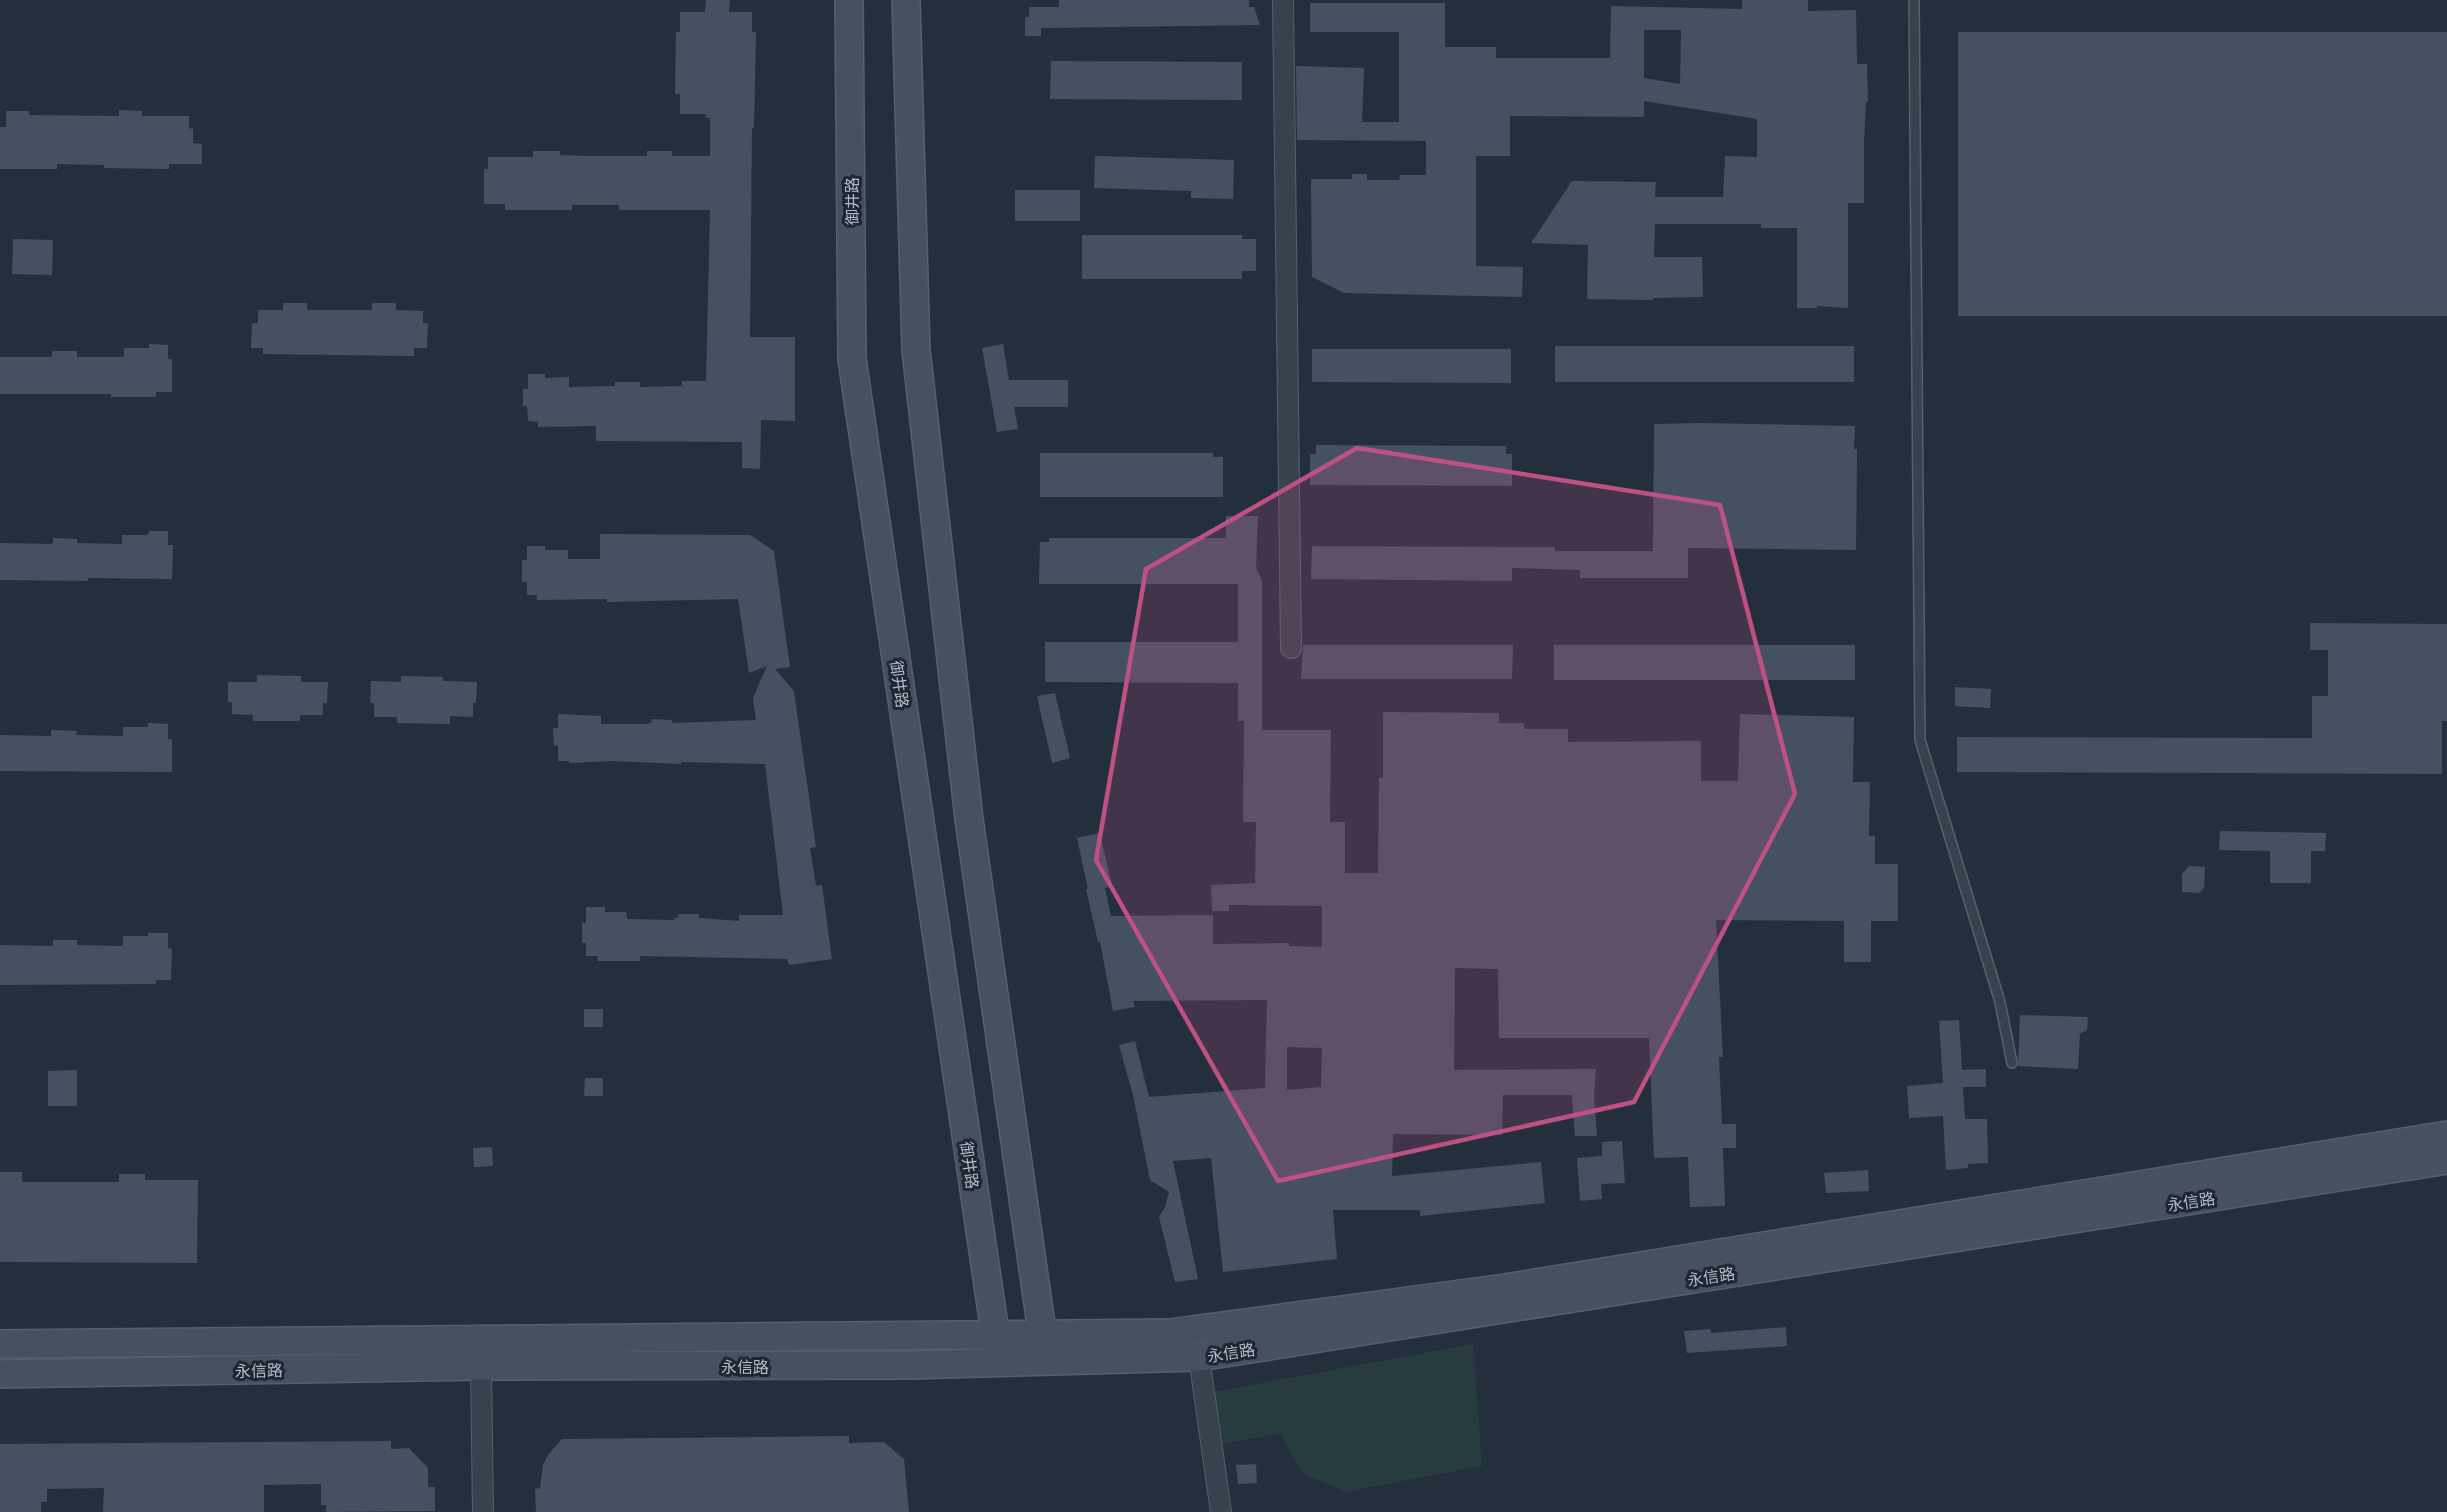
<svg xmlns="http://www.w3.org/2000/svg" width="2447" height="1512" viewBox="0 0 2447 1512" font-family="Lato,'Noto Sans SC',sans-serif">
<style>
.green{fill:#263c3f}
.building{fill:#455162;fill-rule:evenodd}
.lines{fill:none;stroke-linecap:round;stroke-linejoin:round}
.lane-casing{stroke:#565f6c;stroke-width:12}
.street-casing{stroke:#565f6c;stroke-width:22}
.secondary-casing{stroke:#565f6c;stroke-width:30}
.lane{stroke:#38414e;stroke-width:9}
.street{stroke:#38414e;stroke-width:20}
.secondary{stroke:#465061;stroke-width:27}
.marked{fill:#bd5182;fill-opacity:0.2;stroke:#bd5182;stroke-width:4.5;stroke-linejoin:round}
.labels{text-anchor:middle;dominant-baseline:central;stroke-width:6;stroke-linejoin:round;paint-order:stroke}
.street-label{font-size:16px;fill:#b4bcc9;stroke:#1d2633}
</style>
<rect width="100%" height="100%" fill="#242f3e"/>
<path class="green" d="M 1473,1344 L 1482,1466 L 1345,1492 L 1302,1473 L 1280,1433 L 1223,1444 L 1213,1392 Z"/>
<path class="building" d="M 706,0 L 730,0 L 729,12 L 752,12 L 752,32 L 756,32 L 754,128 L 752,128 L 750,337 L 795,337 L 795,421 L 761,420 L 760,469 L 742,468 L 742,442 L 596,441 L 596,426 L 538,427 L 538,422 L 528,421 L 527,406 L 523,406 L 523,389 L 528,389 L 528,374 L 545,374 L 545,378 L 569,377 L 569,387 L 615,386 L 615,382 L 640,382 L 640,387 L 682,386 L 682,381 L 706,381 L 710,210 L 619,210 L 619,205 L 572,205 L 572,210 L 505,210 L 505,204 L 484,204 L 484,169 L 488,169 L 488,157 L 533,157 L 533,151 L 560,151 L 560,155 L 591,156 L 647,156 L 647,151 L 672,151 L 672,156 L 710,156 L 710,118 L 706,118 L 706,114 L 680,114 L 680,94 L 675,94 L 676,32 L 680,32 L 680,12 L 705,12 Z
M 1059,0 L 1249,0 L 1249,7 L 1254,7 L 1260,25 L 1041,28 L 1041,36 L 1025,36 L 1025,17 L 1029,17 L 1029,7 L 1059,7 Z
M 1742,0 L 1808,0 L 1808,11 L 1856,10 L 1857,64 L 1867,64 L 1868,101 L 1866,102 L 1864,141 L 1864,203 L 1848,203 L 1848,308 L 1817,306 L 1817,308 L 1797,308 L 1797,228 L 1761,228 L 1761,224 L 1655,224 L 1654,257 L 1702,257 L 1703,297 L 1653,298 L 1653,300 L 1587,299 L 1588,245 L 1531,243 L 1572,181 L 1656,182 L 1655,197 L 1723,197 L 1725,156 L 1757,157 L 1757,119 L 1644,101 L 1644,117 L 1510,116 L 1510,156 L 1476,156 L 1476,266 L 1523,267 L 1522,297 L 1344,293 L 1312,277 L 1311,179 L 1352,179 L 1352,174 L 1367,174 L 1367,180 L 1399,180 L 1400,175 L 1426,175 L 1426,141 L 1297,140 L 1296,66 L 1364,68 L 1362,122 L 1399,122 L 1399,32 L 1310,32 L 1310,3 L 1445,3 L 1445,47 L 1496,47 L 1496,58 L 1610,58 L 1611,6 L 1742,9 ZM 1644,30 L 1681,30 L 1680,84 L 1644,78 Z
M 1958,32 L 2447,32 L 2447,316 L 1958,316 Z
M 1051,61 L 1242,62 L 1242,100 L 1050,99 Z
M 119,110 L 142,111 L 142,116 L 189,116 L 189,128 L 193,129 L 193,143 L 202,144 L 202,164 L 169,164 L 169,169 L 104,168 L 104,165 L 57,164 L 57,169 L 0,169 L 0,127 L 6,127 L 6,111 L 29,111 L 29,115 L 119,116 Z
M 1095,156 L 1234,160 L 1233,199 L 1191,198 L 1191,191 L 1094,188 Z
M 1015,190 L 1080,190 L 1080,221 L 1015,221 Z
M 1082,235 L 1242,235 L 1242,239 L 1256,239 L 1256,271 L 1242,271 L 1242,279 L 1082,279 Z
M 13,239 L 53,240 L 52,275 L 12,274 Z
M 283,303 L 307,303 L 307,310 L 372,310 L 372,303 L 396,303 L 396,310 L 423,311 L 423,323 L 428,323 L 427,348 L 414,348 L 414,356 L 263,354 L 263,348 L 251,348 L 252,323 L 258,323 L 258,310 L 283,310 Z
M 149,344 L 168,345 L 168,359 L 172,359 L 172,392 L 156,392 L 156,397 L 111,397 L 111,394 L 0,394 L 0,357 L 52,357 L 52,351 L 77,351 L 77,357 L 124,357 L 124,348 L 149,348 Z
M 1003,344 L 1009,380 L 1068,380 L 1068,407 L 1014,407 L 1018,429 L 997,432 L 982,348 Z
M 1555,346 L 1854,346 L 1854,382 L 1555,382 Z
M 1312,349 L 1511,349 L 1511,383 L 1312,382 Z
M 1702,423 L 1855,426 L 1854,449 L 1857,449 L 1856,550 L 1688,548 L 1688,578 L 1580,578 L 1580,570 L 1512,568 L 1512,581 L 1311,579 L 1312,546 L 1538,547 L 1555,547 L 1555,551 L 1653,551 L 1654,424 Z
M 1316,445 L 1506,446 L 1506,454 L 1512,454 L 1512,486 L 1310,485 L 1310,454 L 1316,454 Z
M 1040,453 L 1213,453 L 1213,457 L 1223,457 L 1223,497 L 1040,497 Z
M 1226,516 L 1258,516 L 1256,568 L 1262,580 L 1262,730 L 1331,730 L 1330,822 L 1345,822 L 1345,873 L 1378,873 L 1379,778 L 1383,778 L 1383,712 L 1499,713 L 1499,723 L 1524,723 L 1524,729 L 1568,729 L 1568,742 L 1701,741 L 1701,781 L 1738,781 L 1740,714 L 1854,717 L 1853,782 L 1870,782 L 1869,836 L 1875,836 L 1875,864 L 1898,864 L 1898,921 L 1871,921 L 1871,962 L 1844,962 L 1844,921 L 1716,920 L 1723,1057 L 1719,1057 L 1722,1124 L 1736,1124 L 1736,1148 L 1723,1148 L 1725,1206 L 1690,1207 L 1688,1157 L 1654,1158 L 1649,1038 L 1499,1038 L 1498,969 L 1455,968 L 1454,1070 L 1596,1069 L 1594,1096 L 1597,1136 L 1575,1136 L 1572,1095 L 1503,1095 L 1502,1135 L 1393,1134 L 1392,1176 L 1541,1162 L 1545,1203 L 1420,1216 L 1420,1210 L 1333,1210 L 1337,1259 L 1223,1272 L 1211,1158 L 1173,1161 L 1198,1279 L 1175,1282 L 1159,1217 L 1165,1207 L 1169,1192 L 1150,1180 L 1133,1095 L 1119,1045 L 1135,1041 L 1149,1097 L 1265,1088 L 1267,1000 L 1133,1001 L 1135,1007 L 1113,1011 L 1100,942 L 1098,942 L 1086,889 L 1088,889 L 1077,838 L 1100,833 L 1112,886 L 1105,888 L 1111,916 L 1213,915 L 1213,944 L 1289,943 L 1289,946 L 1322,947 L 1322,906 L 1229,905 L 1229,911 L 1212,911 L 1211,885 L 1255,883 L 1256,822 L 1243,822 L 1244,721 L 1238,721 L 1238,683 L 1045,682 L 1045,642 L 1238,642 L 1238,584 L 1039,584 L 1040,542 L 1049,542 L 1049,538 L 1226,538 ZM 1287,1047 L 1322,1048 L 1321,1087 L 1287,1090 Z
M 149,531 L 168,531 L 168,545 L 173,545 L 172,579 L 88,578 L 88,581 L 0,580 L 0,543 L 53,544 L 53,538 L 77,539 L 77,543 L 122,544 L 122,535 L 148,535 Z
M 600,534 L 750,535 L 774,551 L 790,667 L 775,669 L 794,691 L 816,847 L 810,848 L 816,886 L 822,885 L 832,959 L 789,965 L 787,959 L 640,956 L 640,961 L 597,961 L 598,956 L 586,956 L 586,943 L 582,943 L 582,922 L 586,923 L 586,907 L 605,907 L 605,912 L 626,912 L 627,919 L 674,920 L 674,918 L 678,918 L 678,914 L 699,914 L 699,918 L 739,921 L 739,915 L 783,915 L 765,764 L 681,762 L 681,764 L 612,761 L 569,763 L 569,761 L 558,761 L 558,745 L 554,746 L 553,728 L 558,728 L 558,714 L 601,716 L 601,724 L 646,724 L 652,722 L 651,719 L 672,720 L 672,723 L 756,720 L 753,698 L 767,666 L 749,673 L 738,599 L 607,602 L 607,599 L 537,600 L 537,595 L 527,595 L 527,582 L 522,582 L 522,560 L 527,560 L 527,546 L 545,546 L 545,550 L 568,550 L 568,559 L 600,559 Z
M 2310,623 L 2447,624 L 2447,721 L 2442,721 L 2442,774 L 1957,772 L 1957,737 L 2312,738 L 2312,696 L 2328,696 L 2328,650 L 2310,650 Z
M 1303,645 L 1513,645 L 1512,679 L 1301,679 Z
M 1554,645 L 1855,645 L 1855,680 L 1554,680 Z
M 257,675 L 301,676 L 301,682 L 328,682 L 327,703 L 323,703 L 323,715 L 300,715 L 300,721 L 253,721 L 253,715 L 232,714 L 232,702 L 228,702 L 228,682 L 257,682 Z
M 401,676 L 443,677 L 443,681 L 477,682 L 476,703 L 473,703 L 473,717 L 450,716 L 450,724 L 397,723 L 397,717 L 374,717 L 374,703 L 370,703 L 371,681 L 401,682 Z
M 1955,687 L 1991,689 L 1990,708 L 1955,706 Z
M 1055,693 L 1070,758 L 1052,763 L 1037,696 Z
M 148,723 L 168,724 L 168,739 L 172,739 L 172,772 L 0,771 L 0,735 L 51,736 L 51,730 L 77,731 L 76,735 L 123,736 L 123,727 L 148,727 Z
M 2220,831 L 2326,833 L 2325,851 L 2311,851 L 2311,883 L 2270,883 L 2270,851 L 2219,850 Z
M 2189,866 L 2205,867 L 2204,888 L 2199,893 L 2182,892 L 2182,874 Z
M 148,933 L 168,933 L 168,948 L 172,949 L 171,980 L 156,980 L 156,984 L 0,985 L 0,945 L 53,946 L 53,940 L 77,940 L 77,945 L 123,946 L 123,936 L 148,936 Z
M 584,1009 L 603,1009 L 603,1027 L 584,1027 Z
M 2020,1015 L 2088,1017 L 2087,1030 L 2080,1034 L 2078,1069 L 2018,1066 Z
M 1959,1020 L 1962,1070 L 1986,1069 L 1986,1087 L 1963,1087 L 1965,1119 L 1987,1119 L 1988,1163 L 1968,1164 L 1968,1168 L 1946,1170 L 1943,1116 L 1909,1118 L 1907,1086 L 1943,1083 L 1939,1021 Z
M 77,1070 L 77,1106 L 48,1106 L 48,1071 Z
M 585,1078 L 603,1078 L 603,1096 L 584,1096 Z
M 1622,1141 L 1625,1183 L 1601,1184 L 1602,1199 L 1580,1201 L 1577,1158 L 1602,1156 L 1602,1142 Z
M 492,1147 L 493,1166 L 474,1167 L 473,1148 Z
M 1868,1170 L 1869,1191 L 1826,1193 L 1824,1173 Z
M 0,1172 L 22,1172 L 22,1182 L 119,1182 L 119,1174 L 145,1174 L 145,1180 L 198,1180 L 197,1263 L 0,1262 Z
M 1786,1327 L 1787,1346 L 1687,1353 L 1684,1331 L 1710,1329 L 1711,1333 Z
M 849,1436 L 849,1443 L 884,1442 L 904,1459 L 909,1512 L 536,1512 L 535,1489 L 540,1488 L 543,1465 L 548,1455 L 562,1439 Z
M 391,1441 L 391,1449 L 409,1448 L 428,1468 L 428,1487 L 435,1487 L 435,1511 L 326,1512 L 326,1505 L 321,1505 L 321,1484 L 264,1485 L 264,1512 L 103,1512 L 104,1488 L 47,1489 L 47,1502 L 41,1502 L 41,1512 L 0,1512 L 0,1444 Z
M 1256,1464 L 1257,1483 L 1238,1484 L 1236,1465 Z"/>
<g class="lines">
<g class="lane-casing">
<path id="lane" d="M 1914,0 L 1920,740 L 2000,1002 L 2012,1063"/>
</g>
<g class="street-casing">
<path id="street" d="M 1283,0 L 1291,648
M 1199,1357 L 1221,1512
M 481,1366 L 483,1512"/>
</g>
<g class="secondary-casing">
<path id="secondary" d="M 849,0 L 852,359 L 998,1353
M 906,0 L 916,350 L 969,819 L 1045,1353
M 0,1344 L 1170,1333 L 1505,1288 L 2447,1135
M 0,1374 L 481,1366 L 910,1365 L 1199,1357 L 2447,1160"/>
</g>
<use href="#lane" class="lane"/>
<use href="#street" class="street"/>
<use href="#secondary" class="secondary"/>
</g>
<path class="marked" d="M 1357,448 L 1720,505 L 1795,794 L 1634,1102 L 1278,1181 L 1096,860 L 1146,569 Z"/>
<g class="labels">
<g class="street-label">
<text transform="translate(851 201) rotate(-90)">御井路</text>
<text transform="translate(900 684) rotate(82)">御井路</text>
<text transform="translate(970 1165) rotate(82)">御井路</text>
<text transform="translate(2191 1201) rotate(-9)">永信路</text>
<text transform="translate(1711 1276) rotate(-9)">永信路</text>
<text transform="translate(1231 1352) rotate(-9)">永信路</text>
<text x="745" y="1366">永信路</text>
<text transform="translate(259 1370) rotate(-1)">永信路</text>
</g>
</g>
</svg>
